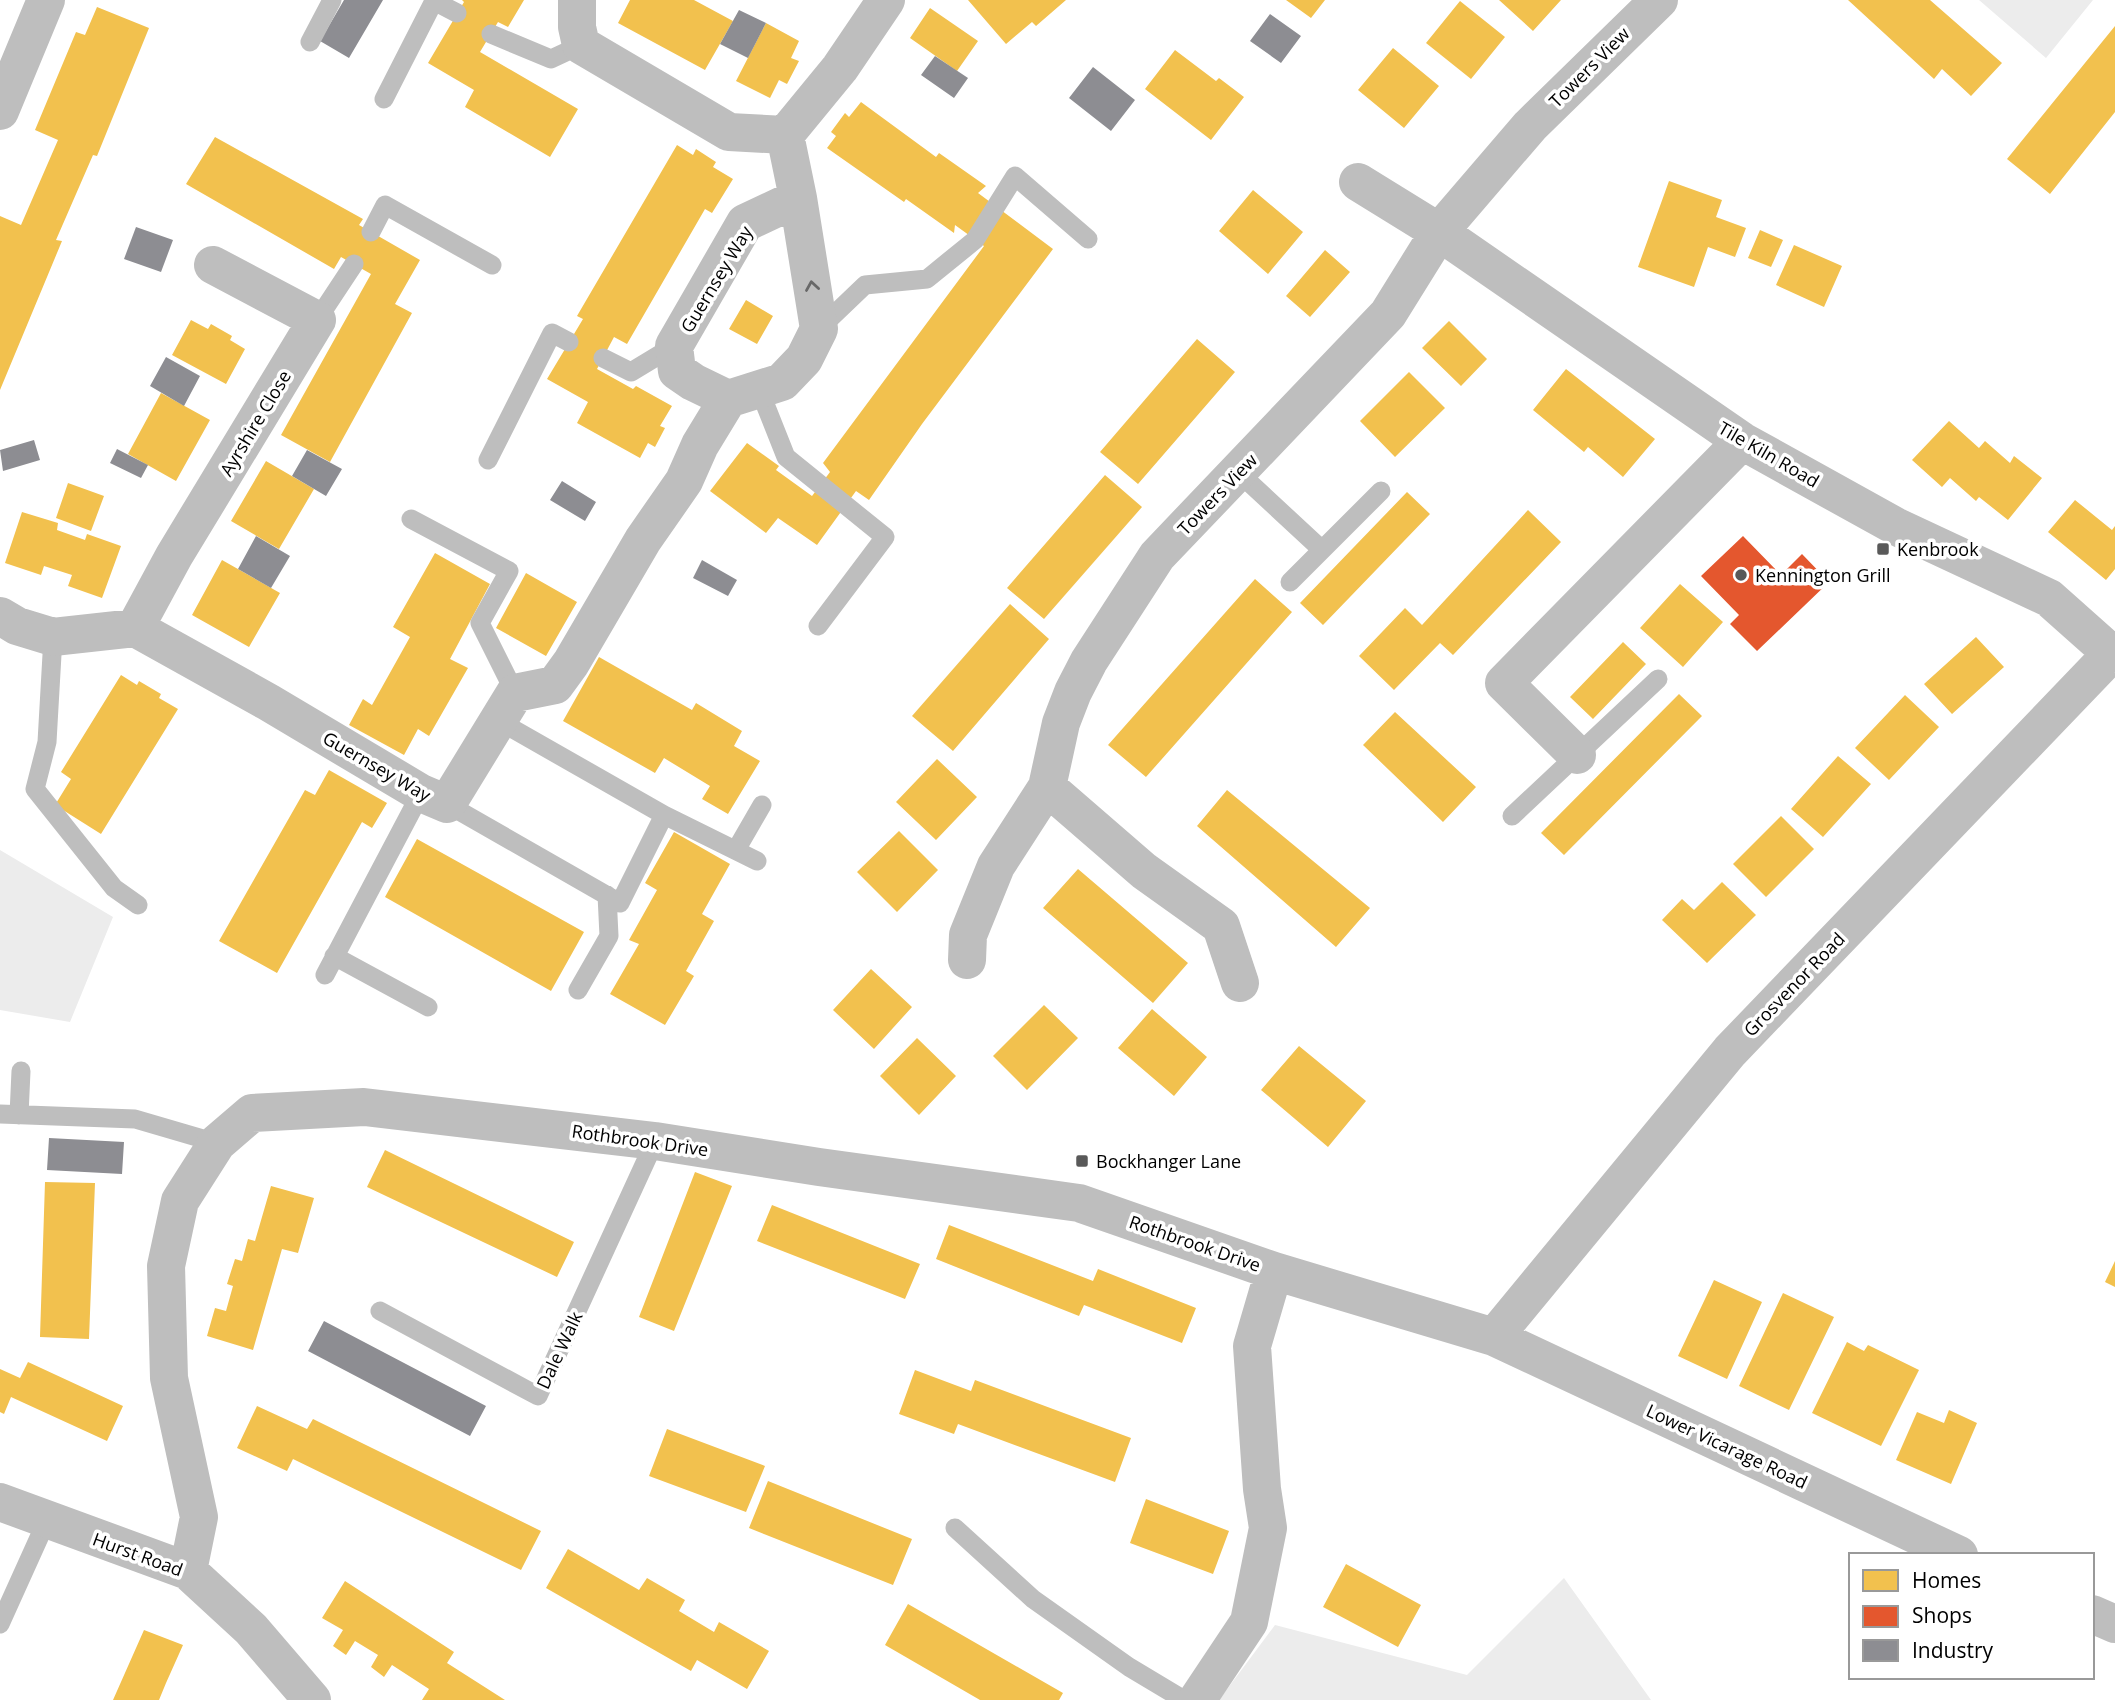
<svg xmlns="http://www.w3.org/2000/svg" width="2115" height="1700" viewBox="0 0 2115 1700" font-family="'Open Sans',sans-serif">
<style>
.green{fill:#ececec}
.homes{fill:#f2c14e}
.shops{fill:#e4572e}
.industry{fill:#8d8d92}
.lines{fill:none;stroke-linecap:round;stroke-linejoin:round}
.service{stroke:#bebebe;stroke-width:19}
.minor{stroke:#bebebe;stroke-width:38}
.oneway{stroke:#686868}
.poi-dot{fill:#595959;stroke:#fff;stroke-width:2.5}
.labels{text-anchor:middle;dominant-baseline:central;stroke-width:7;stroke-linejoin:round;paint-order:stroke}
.street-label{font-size:18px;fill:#000;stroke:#fff}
.poi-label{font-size:18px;fill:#000;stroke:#fff;text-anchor:start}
</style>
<rect width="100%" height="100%" fill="#fff"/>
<path class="green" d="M 1979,0 L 2093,0 L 2046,58 Z
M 0,850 L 113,917 L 70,1022 L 0,1010 Z
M 1564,1578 L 1651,1700 L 1219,1700 L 1275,1625 L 1467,1675 Z"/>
<path class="homes" d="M 462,0 L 524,0 L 508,27 L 498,22 L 480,52 L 578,109 L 550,157 L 465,107 L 474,90 L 428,63 L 464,2 Z
M 630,0 L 694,0 L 733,21 L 705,70 L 618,23 Z
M 968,0 L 1066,0 L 1036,26 L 1032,22 L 1006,44 Z
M 1286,0 L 1325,0 L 1311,18 Z
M 1499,0 L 1561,0 L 1533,31 Z
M 1848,0 L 1930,0 L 2002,63 L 1971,96 L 1942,69 L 1934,79 Z
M 1460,1 L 1505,37 L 1471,79 L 1426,43 Z
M 97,7 L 149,28 L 97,156 L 93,155 L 56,240 L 62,241 L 0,390 L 0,216 L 21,225 L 58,140 L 35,130 L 76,32 L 85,35 Z
M 930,8 L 978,41 L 957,71 L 910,38 Z
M 766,23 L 799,41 L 791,58 L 799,61 L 787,84 L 779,80 L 770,98 L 736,81 Z
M 2115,26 L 2115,112 L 2050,194 L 2007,159 Z
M 1393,48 L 1439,86 L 1404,128 L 1358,90 Z
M 1175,50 L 1216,81 L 1219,78 L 1244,97 L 1211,140 L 1145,89 Z
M 861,102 L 936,157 L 939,153 L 986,186 L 978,193 L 1053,249 L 922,424 L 869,500 L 856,491 L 817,545 L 778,518 L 766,533 L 710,491 L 747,443 L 779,466 L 776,470 L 812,496 L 830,472 L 823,463 L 984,246 L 955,225 L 954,233 L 906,199 L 904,202 L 827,148 L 836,136 L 831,132 L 845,113 L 849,117 Z
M 215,137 L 363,219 L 359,225 L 420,260 L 395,304 L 412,313 L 330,462 L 281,435 L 371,274 L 341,257 L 334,269 L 186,184 Z
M 677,145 L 693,155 L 696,149 L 716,162 L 713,167 L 733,179 L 712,213 L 705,209 L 627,344 L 614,337 L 597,369 L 633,389 L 636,386 L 672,406 L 660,426 L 665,428 L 655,447 L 648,443 L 640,458 L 577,423 L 588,402 L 547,379 L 583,319 L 577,316 Z
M 1669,181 L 1722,200 L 1716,217 L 1746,228 L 1735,257 L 1708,247 L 1694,287 L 1638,267 Z
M 1253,190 L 1303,232 L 1268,274 L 1219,231 Z
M 1760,230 L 1783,240 L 1771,267 L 1748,258 Z
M 1794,245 L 1842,266 L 1824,307 L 1776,285 Z
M 1325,250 L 1350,272 L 1310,317 L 1286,296 Z
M 746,300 L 773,316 L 757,344 L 729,329 Z
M 191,320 L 208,329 L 211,324 L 232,336 L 230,340 L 245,349 L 226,384 L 172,355 Z
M 1449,321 L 1487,359 L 1461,386 L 1422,348 Z
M 1197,339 L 1235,372 L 1138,484 L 1100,452 Z
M 1566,369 L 1655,439 L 1623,477 L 1588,447 L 1584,452 L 1533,410 Z
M 1409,372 L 1445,408 L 1395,457 L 1360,421 Z
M 161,393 L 210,420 L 176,481 L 128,454 Z
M 1949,421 L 1979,448 L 1985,441 L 2010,463 L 2014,456 L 2042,478 L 2008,520 L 1979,497 L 1976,501 L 1950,478 L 1942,487 L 1912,460 Z
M 266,461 L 314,489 L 279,549 L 231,521 Z
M 1105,475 L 1142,507 L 1044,619 L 1007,588 Z
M 68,483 L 104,496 L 91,531 L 56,518 Z
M 1407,492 L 1430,514 L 1323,625 L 1300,603 Z
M 2075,500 L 2112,530 L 2115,526 L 2115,569 L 2106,580 L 2048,532 Z
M 1528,510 L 1561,542 L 1453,655 L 1440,643 L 1394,690 L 1359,656 L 1405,608 L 1422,625 Z
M 22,512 L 58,523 L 57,530 L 85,540 L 87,534 L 121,546 L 102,598 L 68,586 L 72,575 L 44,566 L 41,575 L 5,563 Z
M 435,553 L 490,584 L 450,659 L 468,668 L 429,736 L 418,729 L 404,755 L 349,725 L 363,699 L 372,705 L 410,637 L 393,627 Z
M 222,560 L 280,593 L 249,647 L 192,615 Z
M 526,573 L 577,602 L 546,656 L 496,628 Z
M 1255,579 L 1292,612 L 1146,777 L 1108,745 Z
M 1680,584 L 1723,622 L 1683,667 L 1640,628 Z
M 1010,604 L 1049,639 L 953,751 L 912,716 Z
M 1976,637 L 2004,667 L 1952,714 L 1924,684 Z
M 1623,642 L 1646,664 L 1593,719 L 1570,697 Z
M 599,657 L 692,710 L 696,703 L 742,731 L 734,746 L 760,761 L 728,814 L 702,799 L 710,786 L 664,758 L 655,773 L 563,721 Z
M 121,675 L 137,685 L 139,681 L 161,694 L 159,698 L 178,709 L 101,834 L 55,805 L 71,779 L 61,772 Z
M 1679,694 L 1702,716 L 1564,855 L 1541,833 Z
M 1905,695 L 1939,727 L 1889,780 L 1855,748 Z
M 1395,712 L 1476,787 L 1443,822 L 1363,745 Z
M 1838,756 L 1871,784 L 1823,837 L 1791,809 Z
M 937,759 L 977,797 L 936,840 L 896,802 Z
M 329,770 L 387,803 L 372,828 L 362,822 L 277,973 L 219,941 L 305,790 L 315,795 Z
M 1227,790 L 1370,908 L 1336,947 L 1197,826 Z
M 1781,816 L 1814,849 L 1766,897 L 1733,864 Z
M 899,831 L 938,870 L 897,912 L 857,872 Z
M 674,832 L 730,864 L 702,914 L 714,921 L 686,971 L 694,976 L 665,1025 L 610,994 L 639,944 L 629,940 L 657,890 L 645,883 Z
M 417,839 L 584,932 L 551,991 L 385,897 Z
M 1078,869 L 1188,963 L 1153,1003 L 1043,908 Z
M 1722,882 L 1756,915 L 1707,963 L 1662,920 L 1682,899 L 1694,910 Z
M 871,969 L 912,1007 L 874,1049 L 833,1010 Z
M 1044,1005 L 1078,1038 L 1027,1090 L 993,1056 Z
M 1152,1009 L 1207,1057 L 1174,1096 L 1118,1048 Z
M 917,1038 L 956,1076 L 919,1115 L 880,1076 Z
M 1299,1046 L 1366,1101 L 1328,1147 L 1261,1090 Z
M 385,1150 L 574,1242 L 557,1277 L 367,1187 Z
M 695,1172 L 732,1186 L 674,1331 L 639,1317 Z
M 45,1182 L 95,1183 L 89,1339 L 40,1337 Z
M 271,1186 L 314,1198 L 298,1253 L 282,1249 L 253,1350 L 207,1336 L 215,1308 L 226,1311 L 233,1286 L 227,1284 L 235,1259 L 242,1261 L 248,1239 L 255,1241 Z
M 772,1205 L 920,1264 L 905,1299 L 757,1241 Z
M 949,1225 L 1093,1281 L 1098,1269 L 1196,1308 L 1182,1343 L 1084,1305 L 1079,1316 L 936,1259 Z
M 2115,1261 L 2115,1287 L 2105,1282 Z
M 1714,1280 L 1762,1302 L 1727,1379 L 1678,1356 Z
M 1783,1293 L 1834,1317 L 1789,1410 L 1739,1386 Z
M 1847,1342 L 1864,1351 L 1868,1345 L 1919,1370 L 1881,1446 L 1812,1413 Z
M 28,1362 L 123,1406 L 107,1441 L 11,1397 L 4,1414 L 0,1412 L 0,1369 L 20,1378 Z
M 915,1370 L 971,1391 L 975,1380 L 1131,1438 L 1115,1482 L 958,1424 L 954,1434 L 899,1414 Z
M 257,1406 L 307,1429 L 313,1419 L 541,1531 L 521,1570 L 293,1459 L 287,1471 L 237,1448 Z
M 1949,1410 L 1977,1423 L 1951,1484 L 1896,1460 L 1917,1412 L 1944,1423 Z
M 667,1429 L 765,1466 L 746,1512 L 649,1476 Z
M 768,1481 L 912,1539 L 893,1585 L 749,1528 Z
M 1146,1499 L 1229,1531 L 1213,1574 L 1130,1543 Z
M 568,1549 L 639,1590 L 647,1578 L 685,1600 L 679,1611 L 714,1632 L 719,1622 L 769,1651 L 747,1689 L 697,1660 L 691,1671 L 546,1588 Z
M 1346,1564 L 1421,1605 L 1398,1647 L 1323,1607 Z
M 345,1581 L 454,1652 L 447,1663 L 505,1700 L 422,1700 L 429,1689 L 392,1665 L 384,1677 L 371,1667 L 378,1655 L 355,1641 L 346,1655 L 333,1646 L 343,1630 L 322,1618 Z
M 908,1604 L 1063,1693 L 1059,1700 L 980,1700 L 885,1645 Z
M 144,1630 L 183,1645 L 166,1683 L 159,1700 L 113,1700 Z"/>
<path class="shops" d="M 1743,536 L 1781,575 L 1802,554 L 1829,582 L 1757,651 L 1730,624 L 1739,615 L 1701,576 Z"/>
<path class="industry" d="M 344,0 L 383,0 L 349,58 L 320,41 Z
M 739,10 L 766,23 L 748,58 L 720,44 Z
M 1270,14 L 1301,36 L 1281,63 L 1250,41 Z
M 935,56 L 968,78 L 954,98 L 921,75 Z
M 1093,67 L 1135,100 L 1111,131 L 1069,98 Z
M 136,227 L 173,240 L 161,272 L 124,259 Z
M 166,357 L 200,376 L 184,406 L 150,386 Z
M 34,440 L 40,460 L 3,471 L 0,450 Z
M 117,449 L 148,465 L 141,478 L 110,463 Z
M 307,450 L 342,469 L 326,496 L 292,476 Z
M 562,481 L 596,502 L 585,521 L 550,500 Z
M 256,536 L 290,556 L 271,588 L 238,569 Z
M 702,560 L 737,580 L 728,596 L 693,578 Z
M 49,1138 L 124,1142 L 122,1174 L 47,1170 Z
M 324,1321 L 486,1406 L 470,1436 L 308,1351 Z"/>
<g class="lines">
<path class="service" d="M 491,34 L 551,59 L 581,45
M 310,42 L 332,0
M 384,99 L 434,1 L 457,13
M 371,232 L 385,205 L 492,265
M 317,320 L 354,264
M 819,329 L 865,285 L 927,279 L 975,240 L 1015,176 L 1088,239
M 603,358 L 631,372 L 674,346
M 759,389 L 786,457 L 885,537 L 818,626
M 488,460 L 552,333 L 569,342
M 1238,472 L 1321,549
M 411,519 L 509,571 L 480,623 L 515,693
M 1290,582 L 1381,491
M 53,637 L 47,742 L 35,789 L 114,888 L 138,905
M 447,804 L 620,903 L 664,815 L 499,721
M 664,815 L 757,861
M 1512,816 L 1658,679
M 736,850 L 762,805
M 334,956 L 428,1007
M 325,975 L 421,793
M 578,990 L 609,936 L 607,895
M 0,1114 L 135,1119 L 217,1143
M 19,1115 L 21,1071
M 380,1311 L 538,1396 L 655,1141
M 955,1528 L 1033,1599 L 1129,1667 L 1184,1700
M 0,1624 L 47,1520"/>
<path class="minor" d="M 577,0 L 577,27 L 581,45 L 729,132 L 785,135
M 0,111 L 46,0
M 1358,182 L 1439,232 L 1742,441 L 1897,527 L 2049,598 L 2112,654
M 798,198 L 785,135 L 840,68 L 886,0
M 0,616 L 17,626 L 53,637 L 135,628 L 268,702 L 421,793 L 447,804 L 515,693 L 555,685 L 571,663 L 643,540 L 684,481 L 700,445 L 728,399 L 782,382 L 804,359 L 819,329 L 798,198 L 745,223 L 674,346 L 677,371 L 693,382 L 728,399
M 135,628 L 174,556 L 317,320 L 213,265
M 1577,755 L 1504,683 L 1742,441
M 1047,787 L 1144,871 L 1221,926 L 1240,983
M 967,960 L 968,935 L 996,866 L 1047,787 L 1061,723 L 1073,692 L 1089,661 L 1157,556 L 1388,314 L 1439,232 L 1530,126 L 1659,0
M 1494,1337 L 1730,1051 L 2115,650
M 0,1502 L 188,1571 L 251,1629 L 312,1700
M 188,1571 L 199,1517 L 169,1378 L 166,1266 L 180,1201 L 217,1143 L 252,1113 L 364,1107 L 655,1141 L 819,1167 L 1079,1203 L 1274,1271 L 1494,1337 L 1959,1555
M 2092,1614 L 2115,1624
M 1197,1700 L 1249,1622 L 1268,1528 L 1262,1489 L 1252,1346 L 1274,1271"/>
</g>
<defs><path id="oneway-chevron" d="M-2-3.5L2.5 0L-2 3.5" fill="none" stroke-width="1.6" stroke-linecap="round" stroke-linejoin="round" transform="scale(1.75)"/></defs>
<use class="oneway" href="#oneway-chevron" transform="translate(812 286) rotate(-99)"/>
<g class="poi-dot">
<rect x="1876" y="542" width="14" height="14" rx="3.5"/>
<circle cx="1741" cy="575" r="7"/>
<rect x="1075" y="1154" width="14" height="14" rx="3.5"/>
</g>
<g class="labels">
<g class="street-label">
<text transform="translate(1589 67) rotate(-45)">Towers View</text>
<text transform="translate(716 279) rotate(-59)">Guernsey Way</text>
<text transform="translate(255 423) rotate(-59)">Ayrshire Close</text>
<text transform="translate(1769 454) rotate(30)">Tile Kiln Road</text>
<text transform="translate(1217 494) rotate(-46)">Towers View</text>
<text transform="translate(377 766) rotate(30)">Guernsey Way</text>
<text transform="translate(1794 984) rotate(-46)">Grosvenor Road</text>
<text transform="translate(640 1140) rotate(8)">Rothbrook Drive</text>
<text transform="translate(1195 1243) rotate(19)">Rothbrook Drive</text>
<text transform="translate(559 1350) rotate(-65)">Dale Walk</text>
<text transform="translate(1727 1446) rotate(25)">Lower Vicarage Road</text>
<text transform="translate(138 1554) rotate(20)">Hurst Road</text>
</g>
<g class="poi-label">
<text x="1897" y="549">Kenbrook</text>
<text x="1755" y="575">Kennington Grill</text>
<text x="1096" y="1161">Bockhanger Lane</text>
</g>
</g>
<rect x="1849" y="1553" width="245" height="126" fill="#ffffff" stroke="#999999" stroke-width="2"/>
<rect x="1863" y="1570" width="35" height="21" fill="#f2c14e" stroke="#999999" stroke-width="2"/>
<text x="1912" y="1588" font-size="21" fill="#000000">Homes</text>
<rect x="1863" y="1606" width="35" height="21" fill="#e4572e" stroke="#999999" stroke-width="2"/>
<text x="1912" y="1623" font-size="21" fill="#000000">Shops</text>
<rect x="1863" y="1640" width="35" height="21" fill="#8d8d92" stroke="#999999" stroke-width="2"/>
<text x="1912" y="1658" font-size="21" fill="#000000">Industry</text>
</svg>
